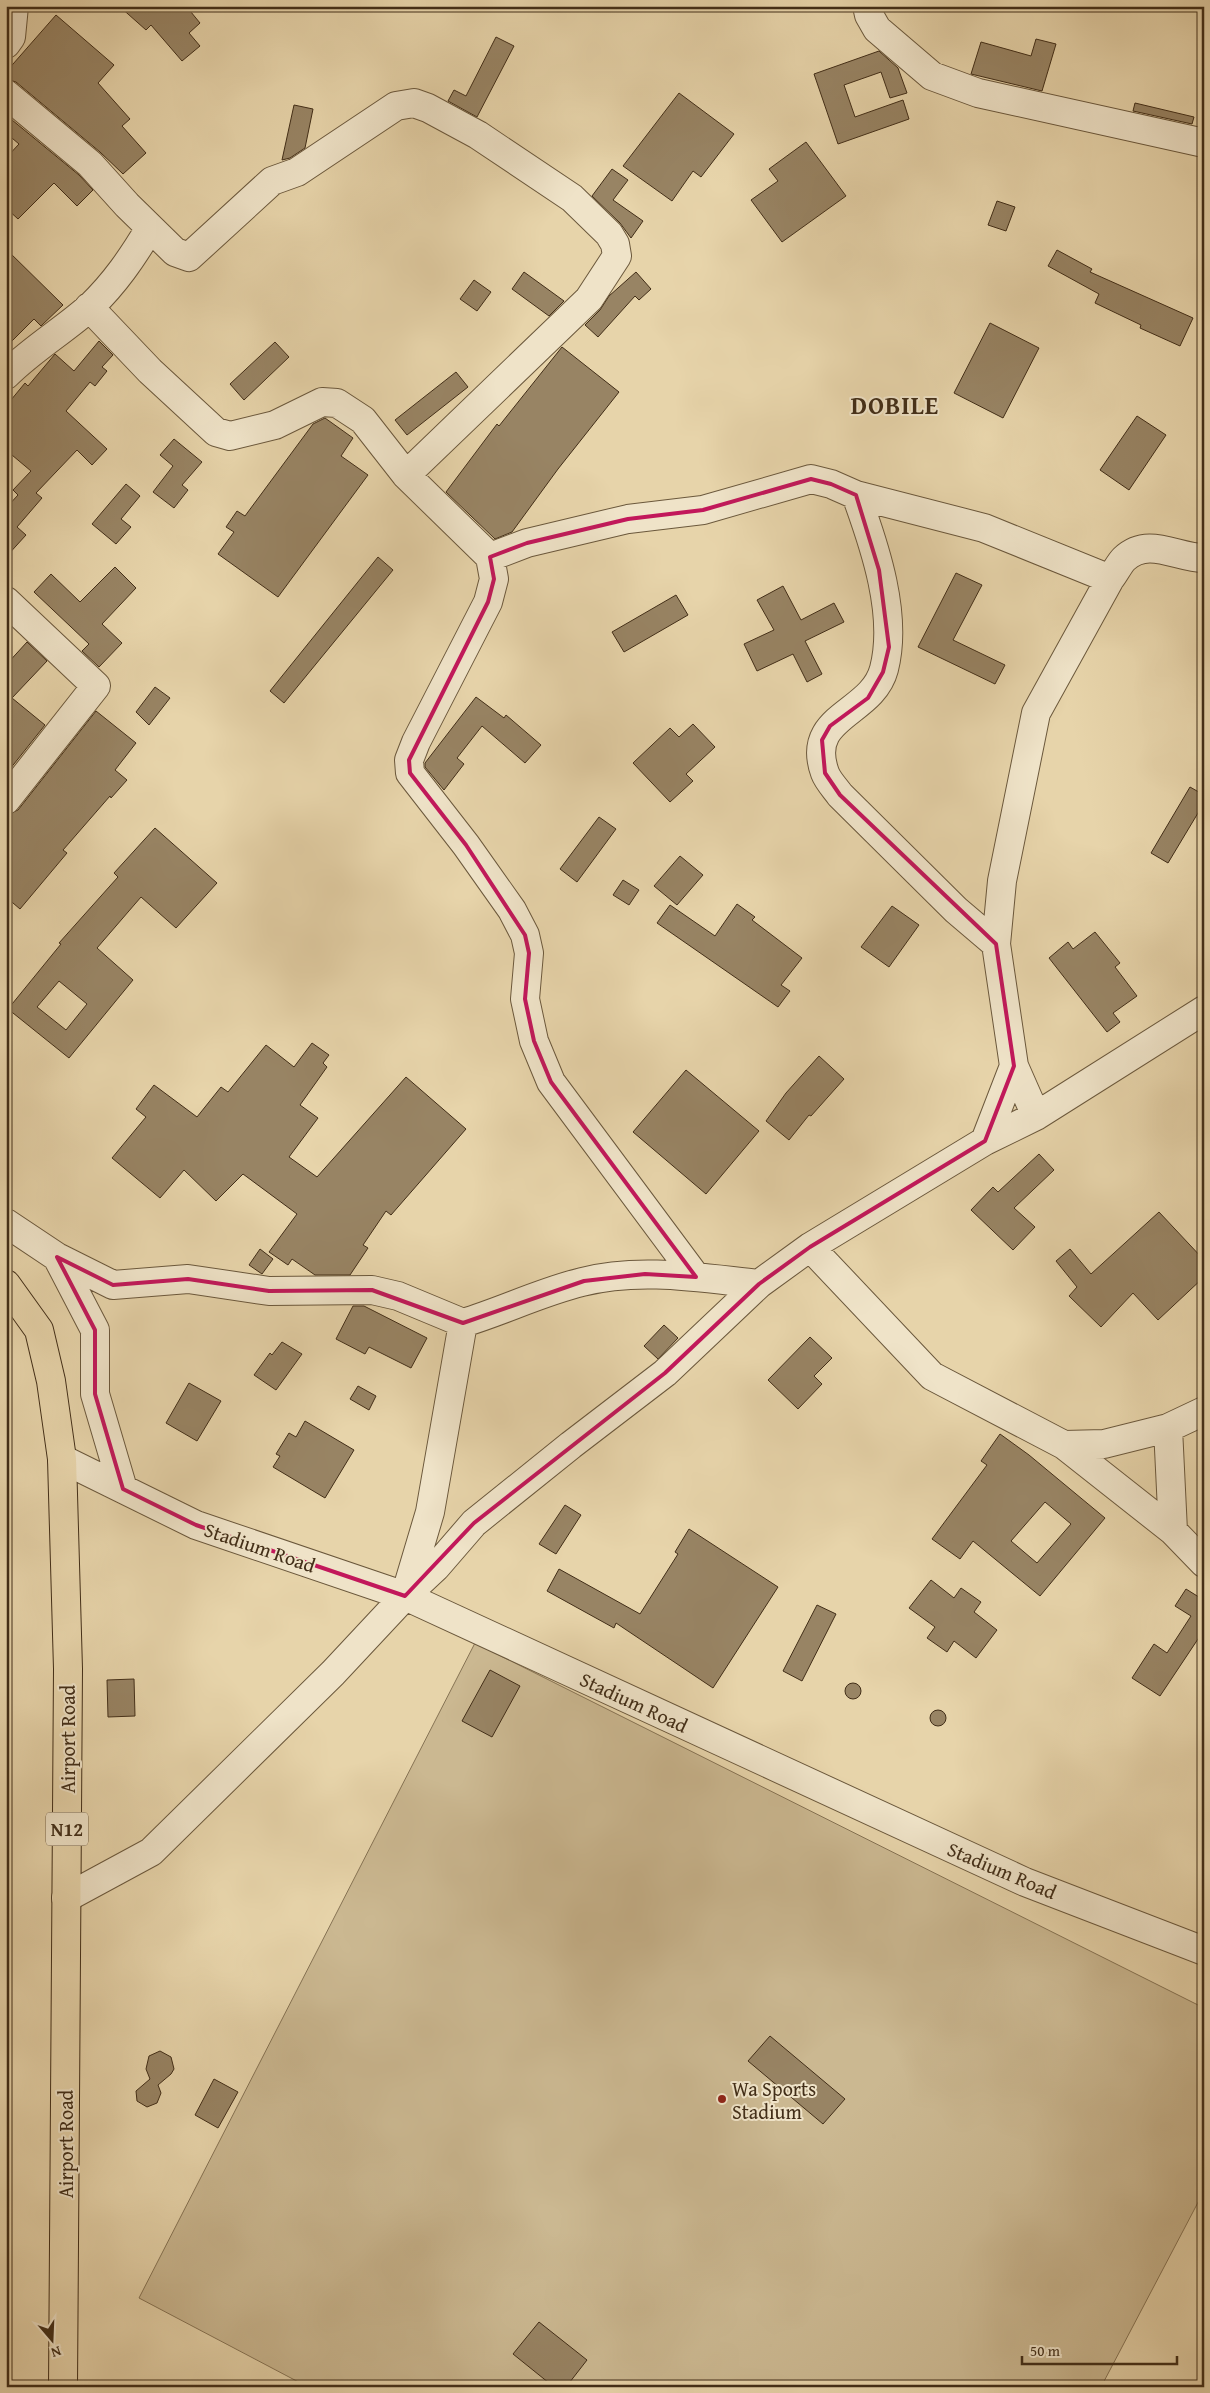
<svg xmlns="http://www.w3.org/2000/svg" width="1210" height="2393" viewBox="0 0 1210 2393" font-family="'Gentium Book Plus',serif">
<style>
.green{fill:#cbb891;stroke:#867354}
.building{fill:#988464;stroke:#422e18;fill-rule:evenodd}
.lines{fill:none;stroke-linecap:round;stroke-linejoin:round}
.minor-casing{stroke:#6b583c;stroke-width:30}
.highway-casing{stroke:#422e18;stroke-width:30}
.minor{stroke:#efe3c8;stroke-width:28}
.highway{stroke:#e7d4aa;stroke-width:28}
.marked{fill:none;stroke:#c2185b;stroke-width:4;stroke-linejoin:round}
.poi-dot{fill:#8f2418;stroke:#efe3c8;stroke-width:2}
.labels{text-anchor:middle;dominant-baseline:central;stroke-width:4;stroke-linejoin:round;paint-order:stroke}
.shield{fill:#efe3c8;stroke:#76644d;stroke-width:1}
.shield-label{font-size:19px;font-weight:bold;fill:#422e18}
.street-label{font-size:20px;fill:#422e18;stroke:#efe3c8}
.poi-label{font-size:20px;fill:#422e18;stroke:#efe3c8;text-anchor:start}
.district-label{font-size:25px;font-weight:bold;letter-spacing:1px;fill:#422e18;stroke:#efe3c8}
</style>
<rect width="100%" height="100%" fill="#e7d4aa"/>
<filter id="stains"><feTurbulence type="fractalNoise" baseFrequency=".004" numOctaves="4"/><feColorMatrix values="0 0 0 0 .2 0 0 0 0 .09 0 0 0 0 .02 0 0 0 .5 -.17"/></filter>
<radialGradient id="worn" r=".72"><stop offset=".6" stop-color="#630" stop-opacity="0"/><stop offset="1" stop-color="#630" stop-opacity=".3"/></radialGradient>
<path class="green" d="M 475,1643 L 1204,2008 L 1204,2191 L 1101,2387 L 308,2387 L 139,2298 Z"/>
<path class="building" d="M 119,6 L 186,6 L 200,23 L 189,33 L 200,46 L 182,61 L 151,25 L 146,30 Z
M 56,15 L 114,65 L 98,83 L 130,119 L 122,126 L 146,153 L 123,174 L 100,152 L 16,82 L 6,79 L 6,72 Z
M 496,37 L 514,46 L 477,117 L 448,101 L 454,90 L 466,96 Z
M 1036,39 L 1056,44 L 1042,91 L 971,74 L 981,42 L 1031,56 Z
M 879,51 L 898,68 L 907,93 L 890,98 L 881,72 L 844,85 L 855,117 L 903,100 L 909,119 L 838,144 L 814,74 Z
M 679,93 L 734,134 L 701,177 L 693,171 L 672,201 L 623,166 Z
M 1135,103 L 1194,117 L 1192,124 L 1133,111 Z
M 294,105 L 313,109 L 305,148 L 290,158 L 282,160 Z
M 6,115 L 79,175 L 93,190 L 77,206 L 54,183 L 18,219 L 6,208 L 6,158 L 19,144 L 6,133 Z
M 806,142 L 846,196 L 782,242 L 751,200 L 778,181 L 769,169 Z
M 612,169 L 628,180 L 613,200 L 643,221 L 631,238 L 620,223 L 592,196 Z
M 997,201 L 1015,207 L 1006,231 L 988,225 Z
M 6,249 L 63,305 L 41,326 L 34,319 L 6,347 Z
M 1057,250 L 1092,269 L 1090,272 L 1193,318 L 1180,346 L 1140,328 L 1141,325 L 1095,303 L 1099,294 L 1048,266 Z
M 524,272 L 564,301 L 549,316 L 512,289 Z
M 636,272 L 651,289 L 639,300 L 635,296 L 598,337 L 585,325 L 600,310 L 609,296 Z
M 474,280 L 491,292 L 477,311 L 460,299 Z
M 990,323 L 1039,348 L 1003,418 L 954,393 Z
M 99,341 L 113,355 L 102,367 L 107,371 L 95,386 L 90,382 L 66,411 L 107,449 L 92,465 L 77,450 L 36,493 L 42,498 L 17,527 L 26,535 L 6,557 L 6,508 L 18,495 L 13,490 L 31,471 L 6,450 L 6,406 L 25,383 L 28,386 L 55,354 L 74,371 Z
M 275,342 L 289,357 L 244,400 L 230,384 Z
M 562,347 L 619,392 L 558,469 L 512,532 L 495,539 L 446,492 L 497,424 L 499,426 Z
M 456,372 L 468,387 L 407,435 L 395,420 Z
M 1137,416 L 1166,435 L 1129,490 L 1100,470 Z
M 325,418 L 353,438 L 341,456 L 368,475 L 278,597 L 218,554 L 234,532 L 226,527 L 237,511 L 245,516 L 313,424 Z
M 174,439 L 202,462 L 182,485 L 188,490 L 174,508 L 153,492 L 173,466 L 160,455 Z
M 126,484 L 140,496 L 121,519 L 131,527 L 116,544 L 92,524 Z
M 378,557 L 393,570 L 284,703 L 270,691 Z
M 115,567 L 136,588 L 102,624 L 122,643 L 99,667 L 82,651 L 89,644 L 34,592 L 51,574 L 80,602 Z
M 956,573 L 982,585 L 953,640 L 1005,665 L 995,684 L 918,647 Z
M 783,586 L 801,620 L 834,603 L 844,622 L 805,641 L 822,674 L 807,682 L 793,654 L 757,671 L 744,644 L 774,630 L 757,600 Z
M 676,595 L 688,615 L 624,652 L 612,632 Z
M 27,642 L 47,661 L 12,698 L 45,725 L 6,774 L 6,665 Z
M 155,687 L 170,698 L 149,725 L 136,712 Z
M 476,697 L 504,718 L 506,715 L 541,745 L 525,763 L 482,726 L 457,758 L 464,764 L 444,790 L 425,767 L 425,763 Z
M 96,711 L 136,743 L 115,770 L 127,780 L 111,798 L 110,796 L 63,850 L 67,853 L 20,909 L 6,897 L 6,815 L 18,810 Z
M 693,724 L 715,747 L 686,774 L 693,781 L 670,802 L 633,763 L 670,728 L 679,737 Z
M 1190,787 L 1204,795 L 1204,803 L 1168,863 L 1151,853 Z
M 599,817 L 616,829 L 577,882 L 560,869 Z
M 155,828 L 217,883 L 176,928 L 141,897 L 97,948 L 133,980 L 69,1058 L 8,1009 L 61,944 L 59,943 L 118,877 L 114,873 ZM 59,981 L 87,1004 L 66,1030 L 37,1007 Z
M 680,856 L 703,875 L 677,905 L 654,886 Z
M 623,880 L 639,890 L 629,905 L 613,895 Z
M 737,904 L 755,917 L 752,920 L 802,958 L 781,985 L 790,991 L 778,1007 L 657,923 L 670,905 L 715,936 Z
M 892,906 L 919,925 L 889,967 L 861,947 Z
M 1095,932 L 1120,963 L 1115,967 L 1137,996 L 1113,1013 L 1120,1022 L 1107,1032 L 1049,958 L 1068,942 L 1073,949 Z
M 312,1043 L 329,1055 L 323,1063 L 327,1067 L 300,1105 L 318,1118 L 289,1157 L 317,1177 L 406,1077 L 466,1129 L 391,1215 L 386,1211 L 363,1245 L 368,1248 L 350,1275 L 315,1275 L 292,1259 L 288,1265 L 269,1252 L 297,1214 L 243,1174 L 216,1201 L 184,1170 L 160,1198 L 112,1158 L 146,1117 L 136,1109 L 154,1085 L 197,1117 L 221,1087 L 228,1092 L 266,1045 L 294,1067 Z
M 819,1056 L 844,1079 L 811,1116 L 809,1115 L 789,1140 L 766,1121 L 786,1093 Z
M 686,1070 L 759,1131 L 706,1194 L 633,1132 Z
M 1039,1154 L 1054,1170 L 1014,1208 L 1035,1227 L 1013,1250 L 971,1210 L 993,1187 L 998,1192 Z
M 1159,1212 L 1204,1260 L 1204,1277 L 1158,1320 L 1133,1293 L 1101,1327 L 1069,1296 L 1077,1287 L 1056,1261 L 1070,1249 L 1091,1274 Z
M 260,1249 L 273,1259 L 262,1274 L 249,1265 Z
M 353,1306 L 364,1306 L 427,1338 L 411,1368 L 369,1347 L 365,1354 L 336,1339 Z
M 664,1325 L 678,1338 L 658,1359 L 644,1346 Z
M 810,1337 L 832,1358 L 814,1376 L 822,1384 L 798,1409 L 768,1380 Z
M 282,1342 L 302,1354 L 276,1390 L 254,1375 L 270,1353 L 272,1355 Z
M 189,1383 L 221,1401 L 197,1441 L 166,1423 Z
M 358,1386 L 376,1396 L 369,1410 L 350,1399 Z
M 305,1421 L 354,1450 L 325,1498 L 273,1467 L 280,1456 L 276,1454 L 289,1433 L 296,1437 Z
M 1000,1434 L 1029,1455 L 1105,1518 L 1040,1596 L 973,1541 L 960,1559 L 932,1539 L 987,1465 L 981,1461 ZM 1045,1502 L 1071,1524 L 1037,1563 L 1011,1541 Z
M 565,1505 L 581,1515 L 556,1554 L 539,1544 Z
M 689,1529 L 778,1587 L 713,1688 L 616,1623 L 614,1628 L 547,1591 L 559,1569 L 640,1614 L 678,1554 L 675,1552 Z
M 931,1580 L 954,1598 L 961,1588 L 981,1602 L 974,1612 L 997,1630 L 976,1658 L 954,1641 L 947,1652 L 927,1638 L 935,1627 L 909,1608 Z
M 1186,1589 L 1202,1599 L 1204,1596 L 1204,1630 L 1160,1696 L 1132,1678 L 1154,1644 L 1167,1653 L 1191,1616 L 1175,1606 Z
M 817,1605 L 836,1614 L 802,1681 L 783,1671 Z
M 490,1670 L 520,1686 L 492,1737 L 462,1721 Z
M 134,1679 L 135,1716 L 108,1717 L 107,1680 Z
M845 1691a8 8 0 1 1 16 0a8 8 0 1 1-16 0Z
M930 1718a8 8 0 1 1 16 0a8 8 0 1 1-16 0Z
M 770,2036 L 845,2099 L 823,2124 L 748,2061 Z
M 160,2051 L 171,2057 L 174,2069 L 171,2074 L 158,2085 L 161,2093 L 157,2103 L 147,2107 L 137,2101 L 136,2091 L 150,2079 L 146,2069 L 149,2056 Z
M 214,2079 L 238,2092 L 218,2128 L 195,2115 Z
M 539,2322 L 587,2360 L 566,2387 L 554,2387 L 513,2354 Z"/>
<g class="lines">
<g class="minor-casing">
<path id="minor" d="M 867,6 L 869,15 L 877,29 L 932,76 L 978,93 L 1204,143
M 6,44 L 11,37 L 14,6
M 6,94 L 90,164 L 127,205 L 175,252 L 189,257 L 272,181 L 297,172 L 396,106 L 414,103 L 428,108 L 478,135 L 572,198 L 609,234 L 615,244 L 617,256 L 589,299 L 406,475
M 89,307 L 150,371 L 216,432 L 230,436 L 275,425 L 322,402 L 337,403 L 363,420 L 406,475 L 490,557 L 494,579 L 488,602 L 416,742 L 409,760 L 410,773 L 466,845 L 512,910 L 525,935 L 529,953 L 525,999 L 534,1041 L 551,1082 L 696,1277
M 6,375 C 32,349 63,331 90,307 C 115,283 132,258 150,228
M 856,495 C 875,547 898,615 884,669 C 872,715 804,715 825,773 C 828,781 835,788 840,795 L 956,910 L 996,944
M 490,557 L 527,543 L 628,519 L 703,510 L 811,479 L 831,484 L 856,495 L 984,528 L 1110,579
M 6,601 L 96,686 L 6,800
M 1036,1116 L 1014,1066 L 996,944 L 1002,881 L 1036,713 L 1110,579 C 1115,573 1119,564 1124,559 C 1148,536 1177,558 1204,558
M 985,1141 L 1014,1066
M 6,1223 L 57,1257 L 113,1285 L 188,1279 L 269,1291 L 372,1290 L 398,1296 L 463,1323 C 503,1311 541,1292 582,1282 C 640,1267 701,1278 759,1284
M 810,1247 L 932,1376 L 1064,1445 L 1173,1531 L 1204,1563
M 57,1257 L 95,1330 L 95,1394 L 123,1489
M 1168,1428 L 1173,1531
M 1064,1445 L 1104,1444 L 1168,1428 L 1204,1411
M 62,1459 L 196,1525 L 405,1596 L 1025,1882 L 1204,1951
M 405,1596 L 430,1512 L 463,1323
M 66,1898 L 151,1852 L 333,1673 L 405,1596 L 436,1567 L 474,1523 L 571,1445 L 665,1373 L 759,1284 L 810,1247 L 985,1141 L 1036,1116 L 1204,1010"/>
</g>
<g class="highway-casing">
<path id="highway" d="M 6,1284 L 39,1330 L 51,1381 L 62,1459 L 68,1669 L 63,2387"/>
</g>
<use href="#minor" class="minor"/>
<use href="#highway" class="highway"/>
</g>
<path class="marked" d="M 811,479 L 831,484 L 856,495 L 879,570 L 889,647 L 883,672 L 868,698 L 830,726 L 822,740 L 825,773 L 840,795 L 996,944 L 1014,1066 L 985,1141 L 810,1247 L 759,1284 L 665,1373 L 474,1523 L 405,1596 L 196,1525 L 123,1489 L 95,1394 L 95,1330 L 57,1257 L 113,1285 L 188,1279 L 269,1291 L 372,1290 L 463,1323 L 584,1281 L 645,1274 L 696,1277 L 551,1082 L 534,1041 L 525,999 L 529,953 L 525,935 L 466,845 L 410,773 L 409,760 L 488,602 L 494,579 L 490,557 L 527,543 L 628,519 L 703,510 Z"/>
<circle class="poi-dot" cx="722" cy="2099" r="5"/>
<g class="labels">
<rect class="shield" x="46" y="1812.5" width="42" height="33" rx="4"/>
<g class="shield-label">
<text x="67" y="1829">N12</text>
</g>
<g class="street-label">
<text transform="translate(260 1547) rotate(19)">Stadium Road</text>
<text transform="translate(634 1702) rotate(25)">Stadium Road</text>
<text transform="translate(67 1739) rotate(-90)">Airport Road</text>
<text transform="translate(1002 1870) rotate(23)">Stadium Road</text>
<text transform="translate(65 2144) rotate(-90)">Airport Road</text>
</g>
<g class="poi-label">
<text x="732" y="2088">Wa Sports<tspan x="732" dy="23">Stadium</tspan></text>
</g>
<g class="district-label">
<text x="895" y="405">DOBILE</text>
</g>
</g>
<rect width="1210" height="2393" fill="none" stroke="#e7d4aa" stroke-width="25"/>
<rect x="8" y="8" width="1195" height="2378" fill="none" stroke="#422e18" stroke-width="2.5"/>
<rect x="12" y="12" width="1185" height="2368" fill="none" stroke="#422e18"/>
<g transform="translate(52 2340) rotate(161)" stroke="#efe3c8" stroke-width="4" paint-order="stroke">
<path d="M0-4L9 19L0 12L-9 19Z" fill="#422e18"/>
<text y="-8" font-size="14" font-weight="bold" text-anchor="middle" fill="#422e18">N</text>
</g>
<path d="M1022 2356v8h155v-8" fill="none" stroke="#422e18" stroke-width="2.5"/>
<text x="1030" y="2356" font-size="15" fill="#422e18" stroke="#efe3c8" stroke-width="4" paint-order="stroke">50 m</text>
<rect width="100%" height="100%" filter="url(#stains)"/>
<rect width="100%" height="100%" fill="url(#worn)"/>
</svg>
